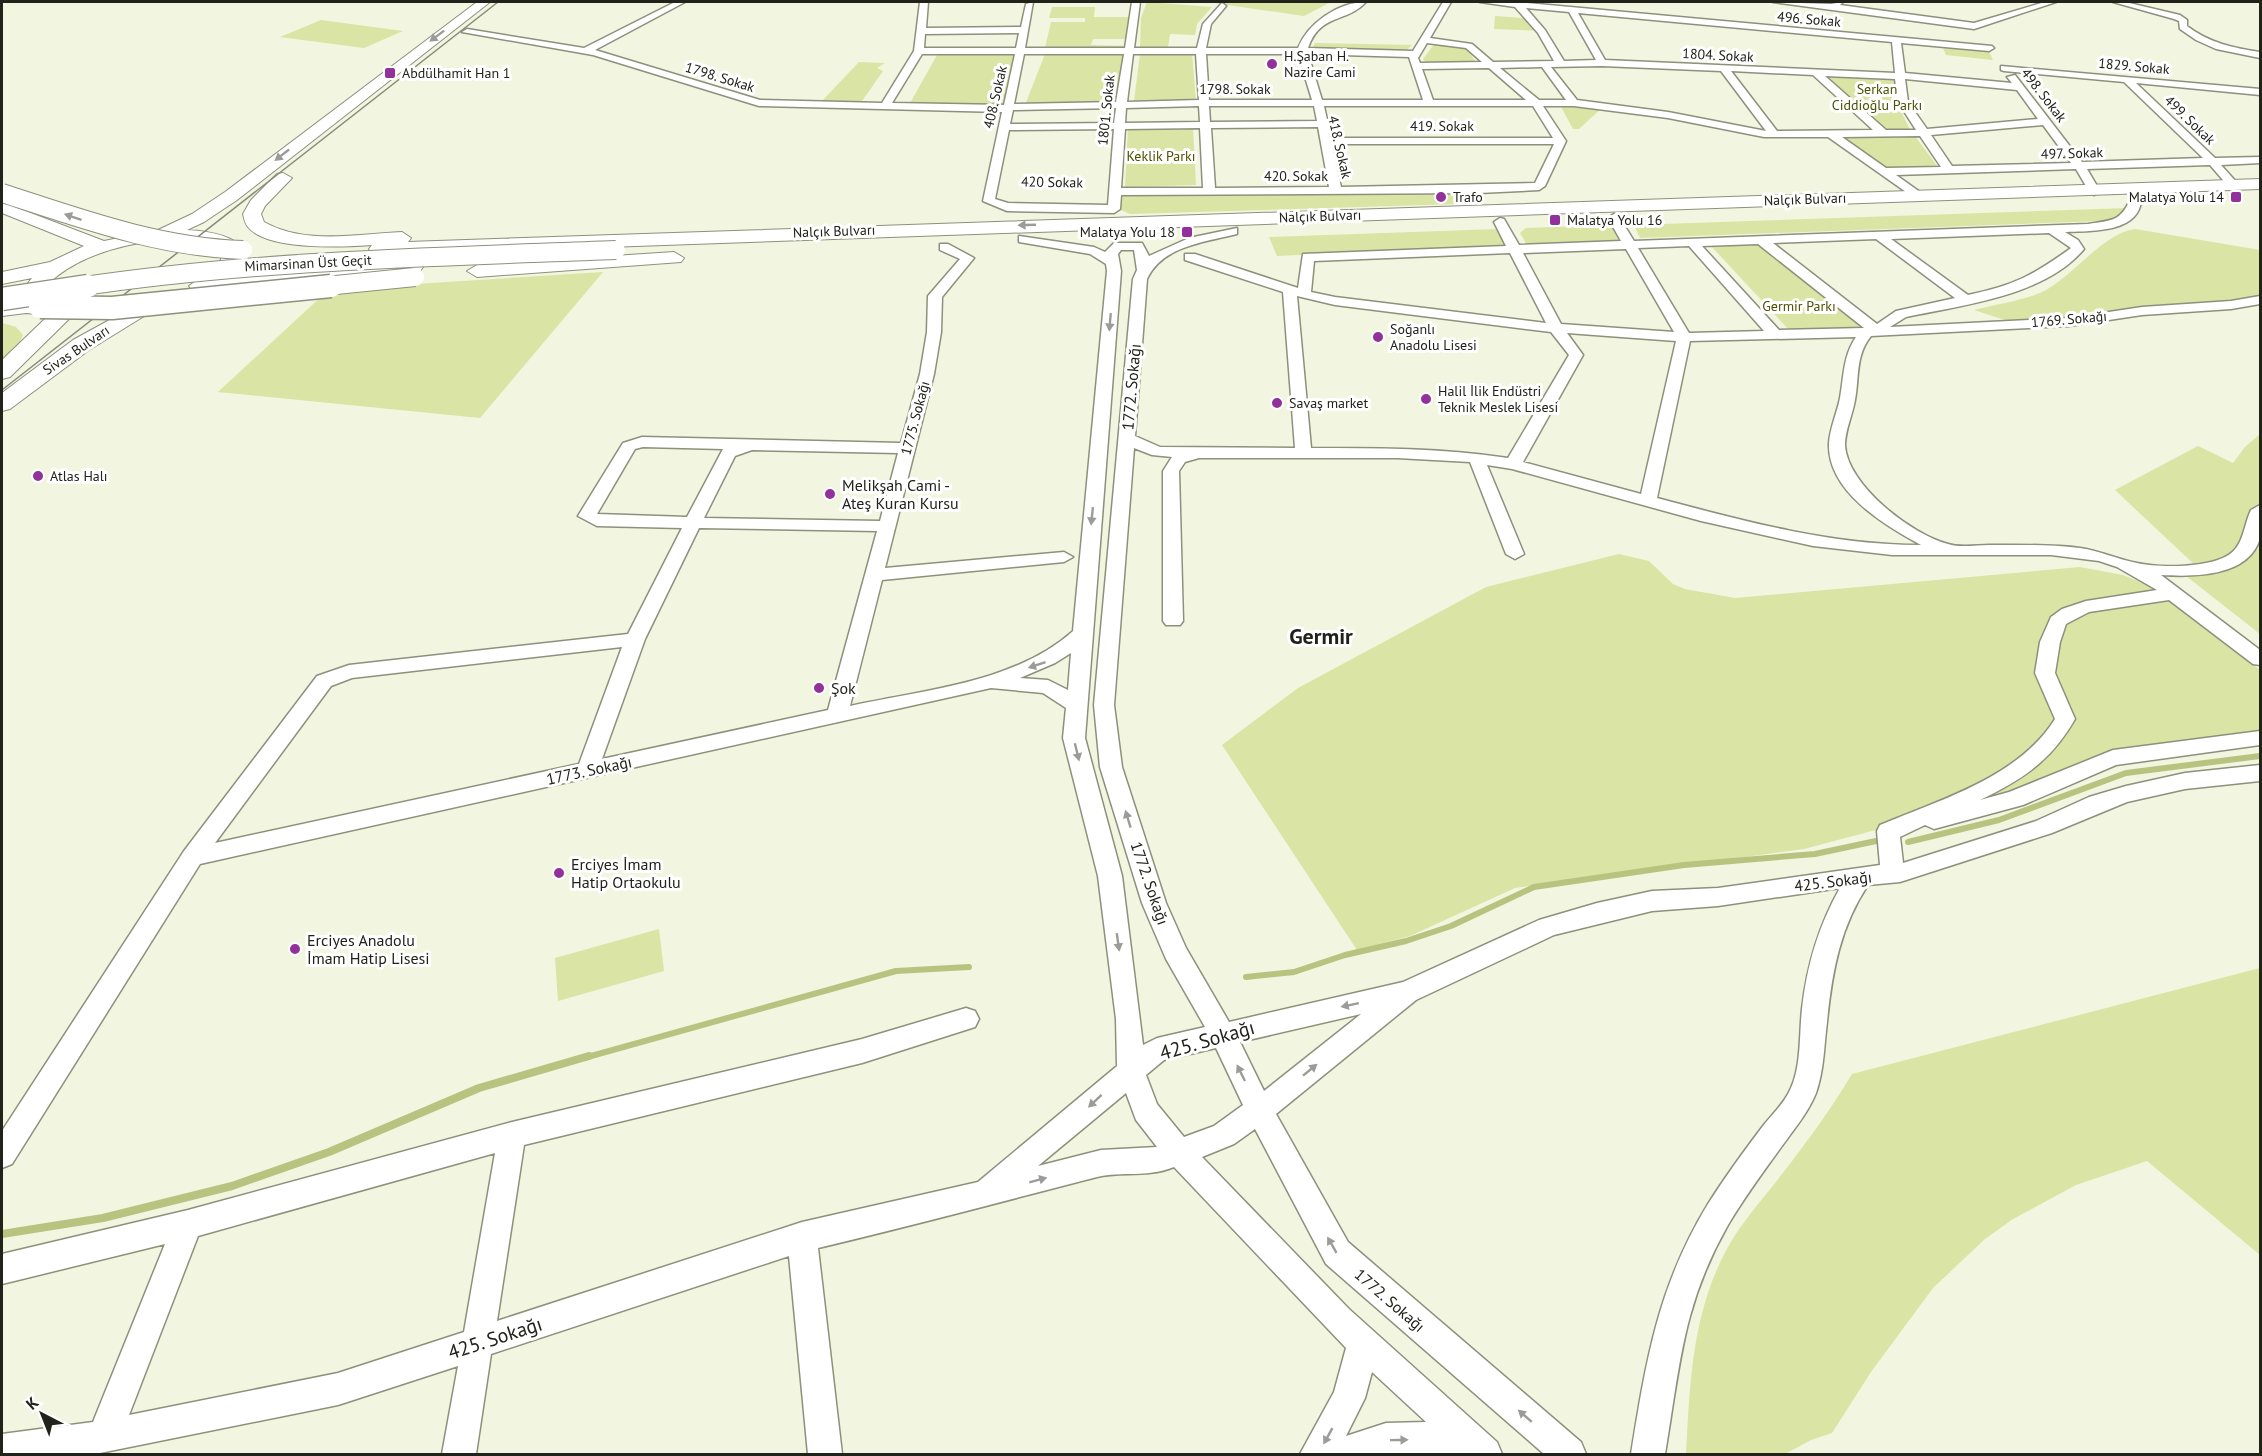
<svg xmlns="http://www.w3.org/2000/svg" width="2262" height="1456" viewBox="0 0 2262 1456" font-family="'PT Sans',sans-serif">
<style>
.green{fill:#dae4a4}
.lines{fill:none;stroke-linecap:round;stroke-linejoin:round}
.stream-far1{stroke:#b9c380;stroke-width:6}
.stream{stroke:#b9c380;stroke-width:8}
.minor-casing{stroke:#8d907c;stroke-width:3}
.highway-casing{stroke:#8d907c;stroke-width:2}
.minor{fill:#fff;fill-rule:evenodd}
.highway{fill:#fff;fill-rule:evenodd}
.tram{stroke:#87897b;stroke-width:1.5}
.highway-bridge-far1-casing{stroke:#8d907c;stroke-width:20;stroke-linecap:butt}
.highway-bridge-casing{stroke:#8d907c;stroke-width:25;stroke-linecap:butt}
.highway-bridge-far1{stroke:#fff;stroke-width:18}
.highway-bridge{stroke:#fff;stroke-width:22}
.oneway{fill:#9b9c98}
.poi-dot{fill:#913199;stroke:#fff;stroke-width:2}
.labels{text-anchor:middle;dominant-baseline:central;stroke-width:6;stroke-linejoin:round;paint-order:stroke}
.far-street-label{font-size:14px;fill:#21221a;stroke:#fff}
.far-poi-label{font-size:14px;fill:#21221a;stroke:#fff;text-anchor:start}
.far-park-label{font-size:14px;fill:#4c5200;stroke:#fff}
.street-label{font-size:16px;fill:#21221a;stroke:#fff}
.poi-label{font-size:16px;fill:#21221a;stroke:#fff;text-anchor:start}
.near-street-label{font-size:20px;fill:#21221a;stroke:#fff}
.district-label{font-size:22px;font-weight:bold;fill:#21221a;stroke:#fff}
</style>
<rect width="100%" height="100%" fill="#f2f5df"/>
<path class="green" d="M 1147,2 L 1212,7 L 1197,24 L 1195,35 L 1170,34 L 1168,47 L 1140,47 L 1141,18 Z
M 1207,2 L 1331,2 L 1304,16 Z
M 1052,7 L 1095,7 L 1094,17 L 1136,17 L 1134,39 L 1093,39 L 1091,45 L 1134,46 L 1133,48 L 1045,48 L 1051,22 L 1085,22 L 1085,18 L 1049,18 Z
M 1495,16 L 1536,19 L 1547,31 L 1494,29 Z
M 321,20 L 403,31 L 364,48 L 280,37 Z
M 1315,43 L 1412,45 L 1407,50 L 1312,49 Z
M 1435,43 L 1464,45 L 1478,65 L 1427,65 L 1423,59 Z
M 1943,48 L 1989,52 L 1993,60 L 1946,55 Z
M 1024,53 L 1008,107 L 909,105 L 937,55 Z
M 1192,53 L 1196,100 L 1134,101 L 1140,54 Z
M 1045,54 L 1134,54 L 1127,104 L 1025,105 Z
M 859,62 L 885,63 L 877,68 L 883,71 L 860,104 L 822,101 Z
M 1825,77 L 1894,80 L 1897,103 L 1910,130 L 1887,130 Z
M 1560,105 L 1605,105 L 1579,129 L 1573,129 Z
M 1128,127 L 1193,127 L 1196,185 L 1125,187 Z
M 1915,136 L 1940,170 L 1886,170 L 1843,138 Z
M 1119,195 L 1466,195 L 1470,200 L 1458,204 L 1130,214 L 1119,209 Z
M 2128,208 L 2116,218 L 2102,221 L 1640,238 L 1634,225 Z
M 1614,225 L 1623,242 L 1527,245 L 1520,233 L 1526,228 Z
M 1498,229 L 1507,245 L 1277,256 L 1269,237 Z
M 2135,229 L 2260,250 L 2260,296 L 2241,301 L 2089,318 L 2011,322 L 1974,310 C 1996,304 2022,301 2042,292 C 2073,277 2103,233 2135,229 Z
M 1754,245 L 1764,248 L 1865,328 L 1789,330 L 1712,247 Z
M 603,272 L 480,418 L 218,392 L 324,294 L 384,286 Z
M 2,323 L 16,327 L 23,335 L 19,344 L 2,360 Z
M 2260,434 L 2260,634 L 2172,565 L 2197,567 L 2115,490 L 2198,446 L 2233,463 L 2245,447 Z
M 1619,554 L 1649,561 L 1673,584 L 1685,589 L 1735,598 L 2080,567 L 2123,575 L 2155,588 L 2260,670 L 2260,732 L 2121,755 L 2045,785 L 1804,849 L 1515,888 L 1410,936 L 1357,950 L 1222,745 L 1298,688 L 1486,587 Z
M 659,929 L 664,971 L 558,1001 L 555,958 Z
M 2260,968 L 2260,1255 L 2147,1161 L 2076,1185 L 2013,1219 L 1985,1239 L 1933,1288 L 1871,1372 L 1832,1433 L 1811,1440 L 1785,1454 L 1686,1454 C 1690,1382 1692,1312 1728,1247 C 1742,1221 1764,1198 1782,1174 C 1807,1142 1831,1109 1852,1074 Z"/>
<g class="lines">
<path class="stream-far1" d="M 1908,842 L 1999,820 L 2126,773 L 2260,756
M 1246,977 L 1294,972 L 1345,955 L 1406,941 L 1451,926 L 1534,887 L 1684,865 L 1815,854 L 1876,841
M 584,1058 L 896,971 L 969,967"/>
<path class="stream" d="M 2,1234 L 103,1218 L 232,1186 L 329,1152 L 479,1088 L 589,1056"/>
<g class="minor-casing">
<path id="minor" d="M 675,2 L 685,2 L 595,50 L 760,100 L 882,103 L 914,51 L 920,2 L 928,2 L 926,28 L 1021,27 L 1026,4 L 1033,2 L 1025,48 L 1125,48 L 1132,2 L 1140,2 L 1134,48 L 1197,48 L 1203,24 L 1222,3 L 1226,6 L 1211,24 L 1206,48 L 1298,48 C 1308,23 1338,2 1366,2 C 1347,23 1320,13 1308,48 L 1413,51 L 1443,2 L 1451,2 L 1430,38 L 1472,44 L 1493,62 L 1554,61 L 1538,33 L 1515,7 L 1480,2 L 1517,2 L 1992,46 L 1994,48 L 1989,51 L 1901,43 L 1905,73 L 2012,83 L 2007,77 L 2015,75 L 2082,162 L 2203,158 L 2124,82 L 2004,71 L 2001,70 L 2001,66 L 2260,89 L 2260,95 L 2136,83 L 2215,158 L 2260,157 L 2260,163 L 2221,165 L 2239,185 L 2233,188 L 2229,187 L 2210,165 L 2087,169 L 2100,191 L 2094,195 L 2090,193 L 2076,169 L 1896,175 L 1920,192 L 1922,195 L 1916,199 L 1828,137 L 1764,137 L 1668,118 L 1574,106 L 1543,106 L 1566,141 L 1545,186 L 1539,190 L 1479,193 L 1121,195 L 1120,209 L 1114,213 L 1007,211 L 983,201 L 1002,112 L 759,106 L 593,55 L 462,32 L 467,29 L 584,48 ZM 1526,8 L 1569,12 L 1596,60 L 1564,61 L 1545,30 ZM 1578,13 L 1892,42 L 1895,73 L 1605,60 ZM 1019,33 L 1016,48 L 924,48 L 925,34 ZM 1427,43 L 1466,48 L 1482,62 L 1420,63 L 1418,58 ZM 922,54 L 1015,54 L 1004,105 L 892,103 ZM 1024,54 L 1124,54 L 1116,102 L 1014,104 ZM 1133,54 L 1196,54 L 1199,100 L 1127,102 ZM 1206,54 L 1298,54 L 1312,100 L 1209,100 ZM 1308,54 L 1409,57 L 1423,100 L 1322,100 ZM 1602,66 L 1721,71 L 1766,131 L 1668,112 L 1577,100 L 1551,67 ZM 1541,67 L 1542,67 L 1566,100 L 1539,100 L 1500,68 ZM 1489,68 L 1526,100 L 1433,100 L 1422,69 ZM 1731,71 L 1813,75 L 1873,130 L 1777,131 ZM 1825,76 L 1895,79 L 1898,102 L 1916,130 L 1886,130 ZM 1905,79 L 2017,90 L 2038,119 L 1927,129 L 1908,102 ZM 1199,106 L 1200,122 L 1125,123 L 1126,108 ZM 1209,106 L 1314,106 L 1317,121 L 1210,122 ZM 1324,106 L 1533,106 L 1553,138 L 1331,138 ZM 1116,108 L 1114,123 L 1010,124 L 1013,110 ZM 2043,125 L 2071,163 L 1952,166 L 1931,135 ZM 1318,127 L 1329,187 L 1215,188 L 1211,128 ZM 1200,128 L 1203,188 L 1121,188 L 1125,129 ZM 1114,129 L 1108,205 L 1008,203 L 995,199 L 1009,130 ZM 1920,136 L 1941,167 L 1886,168 L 1842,137 ZM 1332,144 L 1554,144 L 1535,183 L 1341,187 Z
M 1773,2 L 1831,4 L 1843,2 L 1840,5 L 1974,23 L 2045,2 L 2056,2 L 1974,29 Z
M 2113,2 L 2125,2 L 2180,15 L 2187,20 L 2187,26 C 2209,43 2234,48 2260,52 L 2260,58 L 2216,49 L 2196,40 L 2180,29 L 2179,21 L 2174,19 Z
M 2131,198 L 2141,201 C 2138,233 2090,231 2065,232 L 2078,240 L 2084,249 C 2045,296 1962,305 1906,317 L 1890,327 L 2069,318 L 2142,307 L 2231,301 L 2260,296 L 2260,304 L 2231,309 L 2142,315 L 2069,326 L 1871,336 C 1854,357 1860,381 1854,405 C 1851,418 1845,432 1845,445 C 1847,485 1912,535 1948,544 C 1960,548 1977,545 1989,545 C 2020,545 2050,544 2080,548 C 2100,551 2117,559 2137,563 C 2159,568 2211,568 2230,554 C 2244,544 2244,524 2251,510 L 2260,505 C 2260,515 2262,528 2260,538 C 2249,577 2194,577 2161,575 L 2260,650 L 2260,665 L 2253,664 L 2169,600 L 2089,612 L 2066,624 L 2060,642 L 2055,673 L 2075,719 C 2051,761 2023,779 1980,800 L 2009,792 L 2113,750 L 2260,731 L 2260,745 L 2116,765 L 2023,805 L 1934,829 L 1925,825 L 1900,837 L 1903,863 L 2036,821 L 2089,797 L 2126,786 L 2185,773 L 2260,765 L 2260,781 L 2185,789 L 2127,802 L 2052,833 L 1900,882 L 1868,885 C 1840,927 1832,972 1827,1022 C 1824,1046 1824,1070 1816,1093 C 1808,1113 1794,1129 1782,1146 C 1763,1172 1744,1198 1728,1225 C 1682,1306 1680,1366 1665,1454 L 1631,1454 C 1646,1361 1658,1286 1708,1204 C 1725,1177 1744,1151 1763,1126 C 1771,1116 1782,1105 1788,1094 C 1802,1070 1799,1035 1802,1009 C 1807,965 1818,927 1840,888 L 1718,906 L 1652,911 L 1554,935 L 1416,1000 L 1276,1114 L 1348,1242 L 1581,1442 L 1586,1454 L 1544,1454 L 1326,1264 L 1255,1129 L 1234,1144 L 1202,1157 L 1349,1309 L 1497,1442 L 1502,1454 L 1300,1454 L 1334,1392 L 1346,1348 L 1174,1167 C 1147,1178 1123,1171 1097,1177 C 1004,1201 912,1226 818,1248 L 842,1454 L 808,1454 L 789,1256 L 491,1354 L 476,1454 L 442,1454 L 458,1366 L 338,1405 L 95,1454 L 2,1454 L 2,1434 L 93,1422 L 165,1244 L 2,1284 L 2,1254 L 188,1210 L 512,1122 L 862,1039 L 966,1008 L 975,1011 L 979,1019 L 975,1027 L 862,1063 L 524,1145 L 497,1321 L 802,1222 L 978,1182 L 1117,1066 L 1116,1019 L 1098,876 L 1063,738 L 1066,708 L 1043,693 L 991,688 L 200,864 L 12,1164 L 2,1168 L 2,1131 L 184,851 L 317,676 L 349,665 L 628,634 L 682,528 L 597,526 L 578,516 L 623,443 L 642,437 L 901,443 L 920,374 L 927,332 L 928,296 L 960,259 L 940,250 L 940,244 L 948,244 L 974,258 L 942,297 L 941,332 L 934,374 L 885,568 L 1064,552 L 1073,557 L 1064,562 L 882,580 L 850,706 C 923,690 1015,683 1073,631 L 1107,271 L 1106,264 L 1090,254 L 1019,242 L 1019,236 L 1094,247 L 1105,252 L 1114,243 L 1142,243 L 1149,256 L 1189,238 L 1237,228 L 1237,234 C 1205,242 1162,246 1147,279 L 1135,436 L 1160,447 L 1295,448 L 1283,292 L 1185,260 L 1185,254 L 1195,254 L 1298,288 L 1303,254 L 1506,246 L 1494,222 L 1500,218 L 1504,219 L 1519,245 L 1621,241 L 1608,218 L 1614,214 L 1618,215 L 1634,241 L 2088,224 C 2113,220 2120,222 2131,198 ZM 2049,233 L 2071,248 C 2032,276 2015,285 1968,295 L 1891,239 ZM 1876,239 L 1955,298 L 1896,311 L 1877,324 L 1773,243 ZM 1758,244 L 1864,328 L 1779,330 L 1702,246 ZM 1689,246 L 1764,331 L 1689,333 L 1638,248 ZM 1626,249 L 1674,332 L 1561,324 L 1523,253 ZM 1121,250 L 1134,250 L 1137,270 L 1133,279 L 1094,705 L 1100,767 L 1142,903 L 1166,959 L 1205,1027 L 1157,1038 L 1143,1045 L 1122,876 L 1085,738 L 1121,271 L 1118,254 ZM 1510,253 L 1546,323 L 1335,297 L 1311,292 L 1314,261 ZM 1297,296 L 1335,305 L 1551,332 L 1569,355 L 1508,458 C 1443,448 1377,448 1311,448 ZM 1567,333 L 1676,341 L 1641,494 L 1523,462 L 1583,355 ZM 1856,337 C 1843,356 1844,376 1840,398 C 1837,413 1830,428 1829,443 C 1827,491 1884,525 1921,545 C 1831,545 1743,521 1657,498 L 1690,341 ZM 643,447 L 723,449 L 687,517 L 597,514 L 635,449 ZM 1134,448 L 1152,455 L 1172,457 L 1163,471 L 1163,621 L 1166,625 L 1180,625 L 1183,621 L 1179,471 L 1185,462 L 1199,458 L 1397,458 L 1470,462 L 1506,554 L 1515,559 L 1524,554 L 1487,465 L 1512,469 L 1701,521 L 1813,546 L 1892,555 L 2051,555 L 2099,561 L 2117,567 L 2157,590 L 2086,601 L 2062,609 L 2051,617 L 2040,642 L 2035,673 L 2055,719 C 2019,777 1940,800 1880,825 L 1877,831 L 1880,865 L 1718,888 L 1652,891 L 1597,903 L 1539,920 L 1403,982 L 1229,1022 L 1186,948 L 1166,903 L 1122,767 L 1114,705 ZM 752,450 L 898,453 L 880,521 L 704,518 L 735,456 ZM 699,528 L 877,531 L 828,710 L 602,759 L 645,639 ZM 622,647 L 579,764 L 215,843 L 331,686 L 352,678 ZM 1071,653 L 1068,690 L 1048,680 L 1020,678 L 1055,663 ZM 1361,1014 L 1264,1091 L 1240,1042 ZM 1216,1048 L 1243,1105 L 1214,1126 L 1184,1137 L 1157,1104 L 1146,1075 L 1164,1060 ZM 1126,1093 L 1136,1120 L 1157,1147 L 1101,1150 L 1038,1166 ZM 495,1153 L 464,1332 L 338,1373 L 129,1415 L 198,1236 ZM 1372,1372 L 1426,1422 L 1386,1423 L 1346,1436 L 1365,1398 Z"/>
</g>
<g class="highway-casing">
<path id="highway" d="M 477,2 L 490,2 L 237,200 L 204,222 L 187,230 C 205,231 232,234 243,249 L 240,262 L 228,276 L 413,261 L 423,267 L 420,271 L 281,282 L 199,292 L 192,290 L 189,286 L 220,263 L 223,251 C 175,226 75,248 42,291 L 43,295 L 59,304 L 79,307 L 82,311 L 79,315 L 71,317 L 10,377 L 2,379 L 2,360 L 49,315 L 26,313 L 2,316 L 2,304 L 26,301 L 22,291 L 32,278 L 2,284 L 2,272 L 50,262 L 84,246 L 2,213 L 2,202 L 104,241 L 158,230 L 192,214 L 225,192 Z
M 283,173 L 292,178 L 265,206 L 261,214 L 264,222 C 305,245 357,234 402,232 L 411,238 L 408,242 L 2260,179 L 2260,189 L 379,255 L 372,253 L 369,249 L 372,245 C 344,247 267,251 248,227 C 245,224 244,218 243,214 L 251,200 L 277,174 Z
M 674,252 L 684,258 L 681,262 L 477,277 L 467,271 L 477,265 Z
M 155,295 L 162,297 L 165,301 L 162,305 L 89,350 L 10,409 L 2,411 L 2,393 L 73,340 Z"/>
</g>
<use href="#minor" class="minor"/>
<use href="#highway" class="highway"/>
<path class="tram" d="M 2,390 L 498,2"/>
<g class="highway-bridge-far1-casing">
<path id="highway-bridge-far1" d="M 2,193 C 82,219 158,247 243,250
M 78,287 C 258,260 435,257 616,250
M 316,287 L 415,277"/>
</g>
<g class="highway-bridge-casing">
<path id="highway-bridge" d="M 2,299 L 88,286
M 40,307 L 112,308 L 331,286"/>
</g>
<use href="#highway-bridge-far1" class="highway-bridge-far1"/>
<use href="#highway-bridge" class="highway-bridge"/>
</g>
<defs><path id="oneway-solid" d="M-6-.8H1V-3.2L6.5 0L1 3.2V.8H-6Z" transform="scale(1.5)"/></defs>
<g class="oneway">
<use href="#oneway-solid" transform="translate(437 36) rotate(143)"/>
<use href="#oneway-solid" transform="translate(282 155) rotate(142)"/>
<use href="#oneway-solid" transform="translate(73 217) rotate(-161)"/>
<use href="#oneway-solid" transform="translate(1027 225) rotate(178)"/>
<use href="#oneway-solid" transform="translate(1110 322) rotate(95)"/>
<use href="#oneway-solid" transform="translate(1092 516) rotate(96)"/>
<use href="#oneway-solid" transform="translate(1037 665) rotate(162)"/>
<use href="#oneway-solid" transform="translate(1077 752) rotate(76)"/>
<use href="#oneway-solid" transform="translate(1128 819) rotate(-107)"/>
<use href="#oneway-solid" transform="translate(1118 942) rotate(82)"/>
<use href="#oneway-solid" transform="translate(1350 1005) rotate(168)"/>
<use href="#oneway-solid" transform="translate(1310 1070) rotate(-39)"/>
<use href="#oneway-solid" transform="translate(1241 1073) rotate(-116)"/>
<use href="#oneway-solid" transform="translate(1095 1101) rotate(137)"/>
<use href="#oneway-solid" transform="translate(1038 1180) rotate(-15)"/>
<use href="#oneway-solid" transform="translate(1332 1245) rotate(-120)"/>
<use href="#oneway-solid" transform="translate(1525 1416) rotate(-139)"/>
<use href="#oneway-solid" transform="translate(1328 1436) rotate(119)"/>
<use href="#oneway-solid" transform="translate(1399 1440) rotate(-1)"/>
</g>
<g class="poi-dot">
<circle cx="1272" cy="64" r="6"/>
<rect x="384" y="67" width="12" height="12" rx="3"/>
<circle cx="1441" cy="197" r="6"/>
<rect x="2230" y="191" width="12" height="12" rx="3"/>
<rect x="1549" y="214" width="12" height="12" rx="3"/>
<rect x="1181" y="226" width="12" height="12" rx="3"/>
<circle cx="1378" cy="337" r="6"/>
<circle cx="1426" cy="399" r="6"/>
<circle cx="1277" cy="403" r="6"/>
<circle cx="38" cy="476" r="6"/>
<circle cx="830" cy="494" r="6"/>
<circle cx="819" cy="688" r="6"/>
<circle cx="559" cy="873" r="6"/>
<circle cx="295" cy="949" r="6"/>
</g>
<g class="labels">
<g class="far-street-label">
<text transform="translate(1809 19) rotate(5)">496. Sokak</text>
<text transform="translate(1718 55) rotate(3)">1804. Sokak</text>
<text transform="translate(2134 66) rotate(5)">1829. Sokak</text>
<text transform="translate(720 77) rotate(17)">1798. Sokak</text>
<text x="1235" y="89">1798. Sokak</text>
<text transform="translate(2044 95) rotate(52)">498. Sokak</text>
<text transform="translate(995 97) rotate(-77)">408. Sokak</text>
<text transform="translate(1106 110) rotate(-84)">1801. Sokak</text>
<text transform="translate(2190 120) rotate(44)">499. Sokak</text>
<text x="1442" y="126">419. Sokak</text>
<text transform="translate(1340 147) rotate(77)">418. Sokak</text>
<text transform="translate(2072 153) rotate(-2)">497. Sokak</text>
<text x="1296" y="176">420. Sokak</text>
<text transform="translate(1052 182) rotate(1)">420 Sokak</text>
<text transform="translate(1805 199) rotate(-2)">Nalçık Bulvarı</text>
<text transform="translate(1320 216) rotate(-2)">Nalçık Bulvarı</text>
<text transform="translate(834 231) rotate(-2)">Nalçık Bulvarı</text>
<text transform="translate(308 263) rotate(-3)">Mimarsinan Üst Geçit</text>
<text transform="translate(2069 319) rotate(-5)">1769. Sokağı</text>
<text transform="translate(76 350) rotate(-34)">Sivas Bulvarı</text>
<text transform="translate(915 418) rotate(-75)">1775. Sokağı</text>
</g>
<g class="far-poi-label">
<text x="1284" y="56">H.Şaban H.<tspan x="1284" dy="16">Nazire Cami</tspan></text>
<text x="402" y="73">Abdülhamit Han 1</text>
<text x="1453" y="197">Trafo</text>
<text x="2224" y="197" text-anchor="end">Malatya Yolu 14</text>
<text x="1567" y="220">Malatya Yolu 16</text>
<text x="1175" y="232" text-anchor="end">Malatya Yolu 18</text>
<text x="1390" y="329">Soğanlı<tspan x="1390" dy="16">Anadolu Lisesi</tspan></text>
<text x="1438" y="391">Halil İlik Endüstri<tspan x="1438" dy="16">Teknik Meslek Lisesi</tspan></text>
<text x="1289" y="403">Savaş market</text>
<text x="50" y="476">Atlas Halı</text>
</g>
<g class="far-park-label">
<text x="1877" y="89">Serkan<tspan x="1877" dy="16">Ciddioğlu Parkı</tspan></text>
<text x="1161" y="156">Keklik Parkı</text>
<text x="1799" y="306">Germir Parkı</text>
</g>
<g class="street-label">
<text transform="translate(1131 387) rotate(-85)">1772. Sokağı</text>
<text transform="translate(589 770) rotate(-12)">1773. Sokağı</text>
<text transform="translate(1833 881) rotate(-7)">425. Sokağı</text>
<text transform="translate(1150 883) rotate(71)">1772. Sokağı</text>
<text transform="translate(1390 1300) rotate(41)">1772. Sokağı</text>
</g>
<g class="poi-label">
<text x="842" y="485">Melikşah Cami -<tspan x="842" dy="18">Ateş Kuran Kursu</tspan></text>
<text x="831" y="688">Şok</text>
<text x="571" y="864">Erciyes İmam<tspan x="571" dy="18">Hatip Ortaokulu</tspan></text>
<text x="307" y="940">Erciyes Anadolu<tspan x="307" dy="18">İmam Hatip Lisesi</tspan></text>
</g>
<g class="near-street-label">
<text transform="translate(1207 1040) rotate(-16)">425. Sokağı</text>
<text transform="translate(495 1338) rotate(-18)">425. Sokağı</text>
</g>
<g class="district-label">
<text x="1321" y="636">Germir</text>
</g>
</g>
<rect width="2262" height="1456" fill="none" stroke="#21221a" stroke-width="6"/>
<g transform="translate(42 1414) rotate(318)" stroke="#ffffff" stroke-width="4.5" paint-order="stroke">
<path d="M0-4.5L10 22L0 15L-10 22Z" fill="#21221a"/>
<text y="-9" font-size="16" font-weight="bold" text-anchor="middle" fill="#21221a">K</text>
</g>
</svg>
